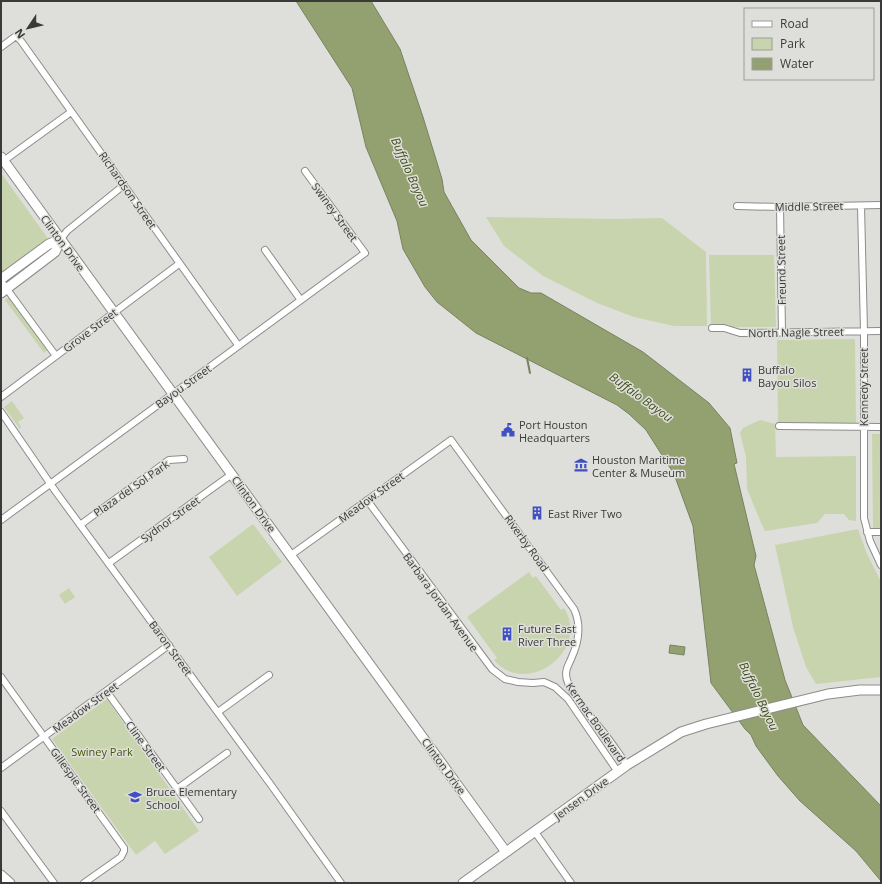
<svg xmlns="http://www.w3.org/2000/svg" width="882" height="884" viewBox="0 0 882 884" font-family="'Open Sans',sans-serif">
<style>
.green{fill:#c8d4ad}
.water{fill:#93a171;stroke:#788260}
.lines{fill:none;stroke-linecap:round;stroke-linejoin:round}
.stream{stroke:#788260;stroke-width:2}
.street-casing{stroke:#8c8d8a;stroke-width:8}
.secondary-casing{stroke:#8c8d8a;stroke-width:11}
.street{stroke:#fff;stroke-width:6}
.secondary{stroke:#fff;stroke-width:9}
.labels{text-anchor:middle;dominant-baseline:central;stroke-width:3;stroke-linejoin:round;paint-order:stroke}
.street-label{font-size:11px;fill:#3a3a39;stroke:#dedfdb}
.poi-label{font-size:11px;fill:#3a3a39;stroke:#dedfdb;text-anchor:start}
.park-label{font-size:11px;fill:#475707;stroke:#dedfdb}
.water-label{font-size:12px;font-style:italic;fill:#3f4b14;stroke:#dedfdb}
</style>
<rect width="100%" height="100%" fill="#dedfdb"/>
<path class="green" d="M 1,173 L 49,240 L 1,274 Z
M 486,217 L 613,219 L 662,218 L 706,252 L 707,326 L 674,326 L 634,317 L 597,303 L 543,276 L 504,246 Z
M 709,255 L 774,255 L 776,327 L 711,327 Z
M 9,297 L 49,349 L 44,353 L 5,300 Z
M 855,339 L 856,424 L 778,423 L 777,340 Z
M 12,401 L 24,418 L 18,422 L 21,427 L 20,429 L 4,407 Z
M 760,420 L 775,424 L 776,457 L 856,456 L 856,521 L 849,520 L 844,514 L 825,514 L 817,523 L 765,531 L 762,525 L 747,489 L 746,457 L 740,433 L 743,428 Z
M 872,434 L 881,434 L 881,528 L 873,528 Z
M 253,524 L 282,562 L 237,596 L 209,557 Z
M 858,529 L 867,554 L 881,582 L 881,677 L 816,684 L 806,667 L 793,627 L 775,545 Z
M 529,572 L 533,578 L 536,576 L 561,610 L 564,608 C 591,651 526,698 494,660 L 497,658 L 467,617 Z
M 69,588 L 75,597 L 65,604 L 59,595 Z
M 107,699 L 199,831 L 165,854 L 155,841 L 136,855 L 52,739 Z"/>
<path class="water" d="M 296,1 L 371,1 L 400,49 L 423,117 L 442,179 L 444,192 L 471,240 L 519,288 L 531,293 L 541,293 L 643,352 L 709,403 L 730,428 L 737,463 L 734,464 L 756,556 L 754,565 L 785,680 L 803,725 L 881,806 L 881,881 L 856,851 L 800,801 L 778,776 L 756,746 L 751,735 L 745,729 L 711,683 L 693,526 L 674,474 L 646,430 L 629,414 L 617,405 L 476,333 L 437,302 L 425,287 L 403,249 L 397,221 L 366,147 L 352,88 Z
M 670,645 L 685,647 L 684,655 L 669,653 Z"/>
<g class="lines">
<path class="stream" d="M 527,358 L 530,373"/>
<g class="street-casing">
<path id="street" d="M 1,47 L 16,36 L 21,41 L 238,345
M 2,162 L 71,112
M 737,206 L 780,207 L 881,205
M 861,206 L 864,331 L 864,518 L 870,541 L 881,565
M 780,207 L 782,333
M 61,239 L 67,231 L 124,185
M 265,250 L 300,299
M 1,281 L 56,356
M 712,328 L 724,328 L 740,333 L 881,331
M 1,397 L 179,264
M 1,412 L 56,492 L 271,785 L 341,883
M 779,426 L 881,427
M 367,500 L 492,669 L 505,679 L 518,682 L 533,683 L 544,682 L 555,687 L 568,699 L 618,772
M 1,520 L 365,253 L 305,171
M 80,525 L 169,460 L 184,459
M 867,532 L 881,532
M 291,555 L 451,440 L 574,609 C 582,626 578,644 571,659 C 569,664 566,668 566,674 C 566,691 593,719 604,733 C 612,743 619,754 627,765
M 109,563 L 232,474
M 1,677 L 124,848 L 124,851 L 121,857 L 84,883
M 107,692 L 199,819
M 218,712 L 269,675
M 1,768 L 169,645
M 177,789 L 227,753
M 1,811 L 54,883
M 535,832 L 571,883"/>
</g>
<g class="secondary-casing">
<path id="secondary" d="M 1,157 L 506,852
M 1,279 L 49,244 L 61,239
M 1,293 L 55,252 L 61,239
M 1,875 L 10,883
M 463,883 L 627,765 L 681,732 L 706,724 L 828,694 L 860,690 L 881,690"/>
</g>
<use href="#street" class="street"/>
<use href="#secondary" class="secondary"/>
</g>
<defs>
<g id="building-bare" transform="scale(1.08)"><path d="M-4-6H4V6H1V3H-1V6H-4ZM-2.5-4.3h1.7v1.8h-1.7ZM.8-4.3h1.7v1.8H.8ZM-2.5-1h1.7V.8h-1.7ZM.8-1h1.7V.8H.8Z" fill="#3e50c3" stroke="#dedfdb" stroke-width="2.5" paint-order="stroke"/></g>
<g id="civic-bare" transform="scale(1.08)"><path d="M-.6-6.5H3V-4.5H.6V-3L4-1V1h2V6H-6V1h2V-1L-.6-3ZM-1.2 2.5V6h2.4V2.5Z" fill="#3e50c3" stroke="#dedfdb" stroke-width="2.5" paint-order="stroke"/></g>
<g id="museum-bare" transform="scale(1.08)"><path d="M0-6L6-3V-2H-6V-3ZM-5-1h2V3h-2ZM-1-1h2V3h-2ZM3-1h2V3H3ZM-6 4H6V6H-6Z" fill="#3e50c3" stroke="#dedfdb" stroke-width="2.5" paint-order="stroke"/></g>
<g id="school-bare" transform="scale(1.08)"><path d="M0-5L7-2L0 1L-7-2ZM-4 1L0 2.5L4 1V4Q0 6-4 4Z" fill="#3e50c3" stroke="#dedfdb" stroke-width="2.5" paint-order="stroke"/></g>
</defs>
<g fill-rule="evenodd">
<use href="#building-bare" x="747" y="375"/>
<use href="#civic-bare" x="508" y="430"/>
<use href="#museum-bare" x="581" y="465"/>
<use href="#building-bare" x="537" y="513"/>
<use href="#building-bare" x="507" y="634"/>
<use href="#school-bare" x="135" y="797"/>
</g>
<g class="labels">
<g class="street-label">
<text transform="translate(128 190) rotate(55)">Richardson Street</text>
<text transform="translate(809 206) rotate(-1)">Middle Street</text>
<text transform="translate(335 212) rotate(54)">Swiney Street</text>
<text transform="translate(63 243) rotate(54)">Clinton Drive</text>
<text transform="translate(781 270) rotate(-91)">Freund Street</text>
<text transform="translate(90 330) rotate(-37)">Grove Street</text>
<text transform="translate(796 332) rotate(-1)">North Nagle Street</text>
<text transform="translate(183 386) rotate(-36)">Bayou Street</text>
<text transform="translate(863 387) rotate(-90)">Kennedy Street</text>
<text transform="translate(131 488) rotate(-35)">Plaza del Sol Park</text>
<text transform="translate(371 497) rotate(-36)">Meadow Street</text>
<text transform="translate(254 504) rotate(54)">Clinton Drive</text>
<text transform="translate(170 519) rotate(-36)">Sydnor Street</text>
<text transform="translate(527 543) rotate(54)">Riverby Road</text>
<text transform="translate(441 602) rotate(54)">Barbara Jordan Avenue</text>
<text transform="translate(171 648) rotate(54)">Baron Street</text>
<text transform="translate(85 707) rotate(-36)">Meadow Street</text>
<text transform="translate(596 722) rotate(55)">Kermac Boulevard</text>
<text transform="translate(146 746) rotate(54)">Cline Street</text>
<text transform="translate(444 766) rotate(54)">Clinton Drive</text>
<text transform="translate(76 780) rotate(54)">Gillespie Street</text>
<text transform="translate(581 798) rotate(-36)">Jensen Drive</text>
</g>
<g class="poi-label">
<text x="758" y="369">Buffalo<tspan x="758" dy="13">Bayou Silos</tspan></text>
<text x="519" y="424">Port Houston<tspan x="519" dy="13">Headquarters</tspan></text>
<text x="592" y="459">Houston Maritime<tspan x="592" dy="13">Center &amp; Museum</tspan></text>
<text x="548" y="513">East River Two</text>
<text x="518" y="628">Future East<tspan x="518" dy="13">River Three</tspan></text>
<text x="146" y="791">Bruce Elementary<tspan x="146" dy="13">School</tspan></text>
</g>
<g class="park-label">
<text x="102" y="751">Swiney Park</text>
</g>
<g class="water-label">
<text transform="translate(410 172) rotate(66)">Buffalo Bayou</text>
<text transform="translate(641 397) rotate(36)">Buffalo Bayou</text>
<text transform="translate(759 696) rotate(64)">Buffalo Bayou</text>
</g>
</g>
<rect width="882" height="884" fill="none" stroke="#3a3a39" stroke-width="4"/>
<rect x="744" y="8" width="130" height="72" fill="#dedfdb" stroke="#9c9d9a"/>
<rect x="752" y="21" width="20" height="6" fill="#ffffff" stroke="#9c9d9a"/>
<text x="780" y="28" font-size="12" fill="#3a3a39">Road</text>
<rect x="752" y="38" width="20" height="12" fill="#c8d4ad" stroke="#9c9d9a"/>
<text x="780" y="48" font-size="12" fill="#3a3a39">Park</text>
<rect x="752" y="58" width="20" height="12" fill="#93a171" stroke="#9c9d9a"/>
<text x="780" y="68" font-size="12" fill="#3a3a39">Water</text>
<g transform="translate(28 28) rotate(235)" stroke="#dedfdb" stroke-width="3" paint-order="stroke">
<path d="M0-3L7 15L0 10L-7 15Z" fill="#3a3a39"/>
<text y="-6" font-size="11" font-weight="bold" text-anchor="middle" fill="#3a3a39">N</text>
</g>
</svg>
